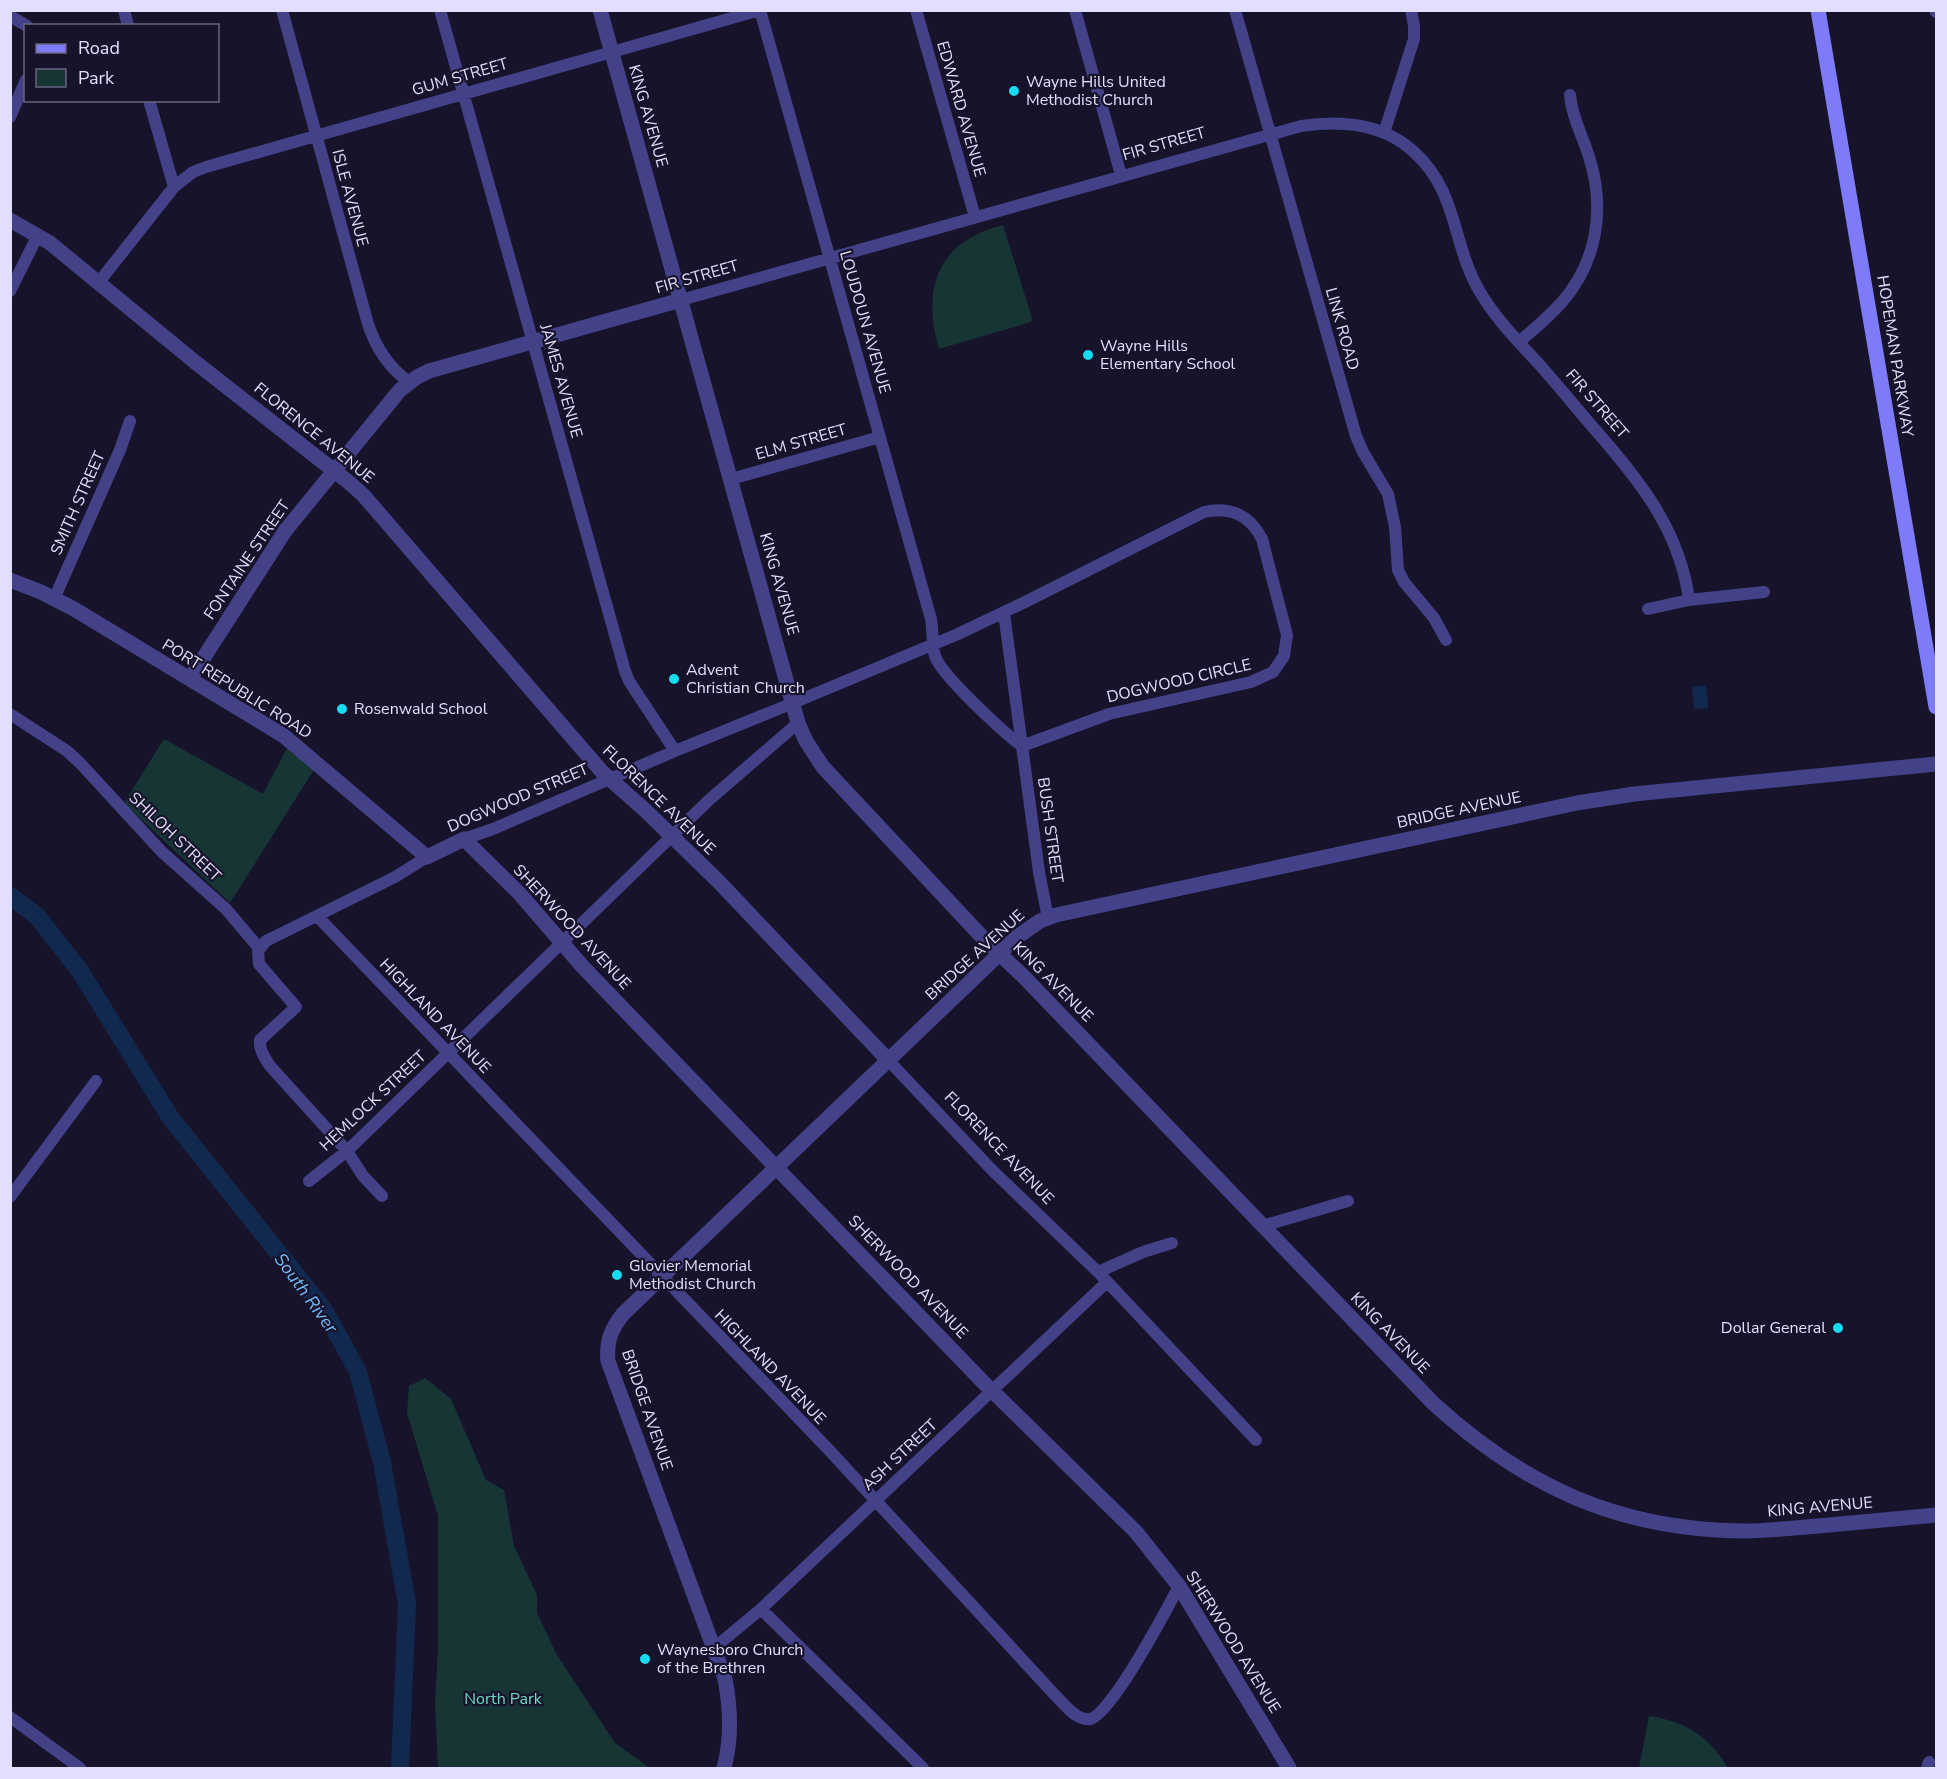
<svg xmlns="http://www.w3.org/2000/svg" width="1947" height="1779" viewBox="0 0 1947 1779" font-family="'Nunito Sans',sans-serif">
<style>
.green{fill:#163534}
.water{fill:#12294f}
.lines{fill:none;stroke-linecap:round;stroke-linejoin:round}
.river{stroke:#12294f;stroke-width:18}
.minor{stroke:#434187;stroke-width:12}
.tertiary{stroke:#434187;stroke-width:15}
.secondary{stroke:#7e7bf8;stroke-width:15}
.poi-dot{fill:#15dcf3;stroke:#17132b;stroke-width:2}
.labels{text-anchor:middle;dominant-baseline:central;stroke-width:4.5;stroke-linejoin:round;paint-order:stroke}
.street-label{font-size:16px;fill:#e2defd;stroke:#17132b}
.poi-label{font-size:16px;fill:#e2defd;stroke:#17132b;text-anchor:start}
.park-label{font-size:16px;fill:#6cdbc0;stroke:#17132b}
.water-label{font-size:18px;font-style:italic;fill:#72baf8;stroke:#17132b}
</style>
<rect width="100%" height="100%" fill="#17132b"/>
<path class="green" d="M 1003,225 L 1032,318 L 1031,322 L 939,349 C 921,288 938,241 1003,225 Z
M 164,739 L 263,794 L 287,748 L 315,768 L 230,903 L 124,803 Z
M 425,1378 L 451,1399 L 486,1480 L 504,1490 L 514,1546 L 537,1595 L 537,1613 L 557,1655 L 615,1743 L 650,1768 L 438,1768 L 435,1704 L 438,1648 L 438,1516 L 407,1413 L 409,1386 Z
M 1649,1716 C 1685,1721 1710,1737 1728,1768 L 1639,1768 Z"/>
<path class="water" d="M 1706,685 L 1708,708 L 1694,709 L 1692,687 Z"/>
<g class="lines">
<path class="river" d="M 10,896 L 37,916 L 80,971 L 170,1117 L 324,1310 L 358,1372 L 382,1462 L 407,1604 L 400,1768"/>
<path class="minor" d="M 124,10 L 128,26
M 282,10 L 368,324 C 376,348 388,367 409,382
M 440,10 L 625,671 L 629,681 L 675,751
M 760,10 L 931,619 C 933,631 932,645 935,656 C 941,675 1004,733 1022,746 L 1039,872 L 1048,918
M 916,10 L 975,217
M 1075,10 L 1121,175
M 1235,10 L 1356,436 L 1363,452 L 1388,494 L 1395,527 L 1398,570 L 1404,582 L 1434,618 L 1446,640
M 1935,10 L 1936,12
M 10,16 L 27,26
M 149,100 L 174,187
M 10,117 L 26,80
M 1384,133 L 1414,39 L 1414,26 L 1411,10
M 99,282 L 174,187 L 193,172 L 206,167 L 760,10
M 10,291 L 38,235
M 681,300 L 1301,126 C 1341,120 1382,123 1413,151 C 1459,192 1451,243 1480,292 C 1496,319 1517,340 1538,363 C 1556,383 1573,404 1591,425 C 1637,477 1680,529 1689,600
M 1519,342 C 1534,329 1550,316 1562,302 C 1597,262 1605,210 1590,160 C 1584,138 1572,119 1570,95
M 731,479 L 880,437
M 54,599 L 120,450 L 130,421
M 1648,609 L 1689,600 L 1764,592
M 10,714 L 67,751 L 80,763 L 162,852 L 226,909 L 259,948
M 464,839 L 493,829 L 675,751 L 793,703 L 958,634 L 1021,604 L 1204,512 C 1230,506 1250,515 1262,539 L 1287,635 L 1284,656 L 1273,672 L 1251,682 L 1109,714 L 1022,746 L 1004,613
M 317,916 L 829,1450 L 1054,1694 C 1063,1703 1076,1721 1090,1719 C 1111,1715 1167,1609 1179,1586
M 888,1060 L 992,1170 L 1098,1272 L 1256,1440
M 309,1181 L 347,1151 L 709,800 L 798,723
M 382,1196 L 363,1176 L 347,1151 L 270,1066 C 265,1058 259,1050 260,1040 L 296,1007 L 259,964 L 258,951 L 266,941 L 395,877 L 427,857
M 10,1197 L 96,1081
M 1262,1226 L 1348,1201
M 1098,1272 L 1143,1252 L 1172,1243
M 761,1609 L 923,1768
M 714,1648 L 761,1609 L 1107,1282
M 10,1717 L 80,1768
M 1927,1768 L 1929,1762"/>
<path class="tertiary" d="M 600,10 L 798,723 L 806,741 L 823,767 L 984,939 L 1025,978 L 1433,1403 C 1524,1486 1616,1529 1741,1531 C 1767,1531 1793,1528 1818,1526 C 1858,1522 1897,1519 1936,1515
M 10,220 L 50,243 L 195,362 L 351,484 L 364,496 L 603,773 L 645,810 L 719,882 L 888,1060
M 10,580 L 41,592 L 74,609 L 284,736 L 427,857 L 464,839 L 519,893 L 583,967 L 983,1382 L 1136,1532 L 1179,1586 L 1289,1768
M 190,679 L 285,531 L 400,390 L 417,377 L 429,371 L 681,300
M 724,1768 C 732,1738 731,1710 725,1679 L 608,1361 C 606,1342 611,1329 623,1314 L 1017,937 L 1040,921 L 1056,915 L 1577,803 L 1634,794 L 1936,764"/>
<path class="secondary" d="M 1818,10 L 1936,707"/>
</g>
<g class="poi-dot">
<circle cx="1014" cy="91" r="6"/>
<circle cx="1088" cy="355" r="6"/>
<circle cx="674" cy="679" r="6"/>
<circle cx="342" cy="709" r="6"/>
<circle cx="617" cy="1275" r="6"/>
<circle cx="1838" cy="1328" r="6"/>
<circle cx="645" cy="1659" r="6"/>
</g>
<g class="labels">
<g class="street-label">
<text transform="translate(460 77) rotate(-16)">GUM STREET</text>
<text transform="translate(961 109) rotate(74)">EDWARD AVENUE</text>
<text transform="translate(648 116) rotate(74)">KING AVENUE</text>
<text transform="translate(1164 144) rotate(-16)">FIR STREET</text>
<text transform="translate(350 198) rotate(75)">ISLE AVENUE</text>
<text transform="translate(697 277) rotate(-16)">FIR STREET</text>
<text transform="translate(865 322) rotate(74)">LOUDOUN AVENUE</text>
<text transform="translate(1342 329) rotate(74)">LINK ROAD</text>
<text transform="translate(1895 356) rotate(81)">HOPEMAN PARKWAY</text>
<text transform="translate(561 381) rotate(74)">JAMES AVENUE</text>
<text transform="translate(1597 404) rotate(49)">FIR STREET</text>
<text transform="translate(314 433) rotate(39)">FLORENCE AVENUE</text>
<text transform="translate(801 442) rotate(-16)">ELM STREET</text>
<text transform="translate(78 503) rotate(-66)">SMITH STREET</text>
<text transform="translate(247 560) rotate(-56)">FONTAINE STREET</text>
<text transform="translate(779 584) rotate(74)">KING AVENUE</text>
<text transform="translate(1179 681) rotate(-13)">DOGWOOD CIRCLE</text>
<text transform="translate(237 689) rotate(32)">PORT REPUBLIC ROAD</text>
<text transform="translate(518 798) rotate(-23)">DOGWOOD STREET</text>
<text transform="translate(659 800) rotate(44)">FLORENCE AVENUE</text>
<text transform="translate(1459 810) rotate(-12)">BRIDGE AVENUE</text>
<text transform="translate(1050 830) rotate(82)">BUSH STREET</text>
<text transform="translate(175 837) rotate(44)">SHILOH STREET</text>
<text transform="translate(572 927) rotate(47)">SHERWOOD AVENUE</text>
<text transform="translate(975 955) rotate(-42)">BRIDGE AVENUE</text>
<text transform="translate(1053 982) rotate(45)">KING AVENUE</text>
<text transform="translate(435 1016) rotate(46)">HIGHLAND AVENUE</text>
<text transform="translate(373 1101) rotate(-43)">HEMLOCK STREET</text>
<text transform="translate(999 1148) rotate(46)">FLORENCE AVENUE</text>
<text transform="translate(908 1277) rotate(46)">SHERWOOD AVENUE</text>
<text transform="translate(1390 1333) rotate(46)">KING AVENUE</text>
<text transform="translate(770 1367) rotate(46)">HIGHLAND AVENUE</text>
<text transform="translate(647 1410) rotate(71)">BRIDGE AVENUE</text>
<text transform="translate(900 1455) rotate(-43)">ASH STREET</text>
<text transform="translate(1820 1507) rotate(-5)">KING AVENUE</text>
<text transform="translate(1233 1642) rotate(58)">SHERWOOD AVENUE</text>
</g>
<g class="poi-label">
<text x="1026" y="82">Wayne Hills United<tspan x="1026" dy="18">Methodist Church</tspan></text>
<text x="1100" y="346">Wayne Hills<tspan x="1100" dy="18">Elementary School</tspan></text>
<text x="686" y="670">Advent<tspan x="686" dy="18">Christian Church</tspan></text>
<text x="354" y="709">Rosenwald School</text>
<text x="629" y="1266">Glovier Memorial<tspan x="629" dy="18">Methodist Church</tspan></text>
<text x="1826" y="1328" text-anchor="end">Dollar General</text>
<text x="657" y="1650">Waynesboro Church<tspan x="657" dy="18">of the Brethren</tspan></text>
</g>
<g class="park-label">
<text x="503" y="1699">North Park</text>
</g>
<g class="water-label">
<text transform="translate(306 1293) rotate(54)">South River</text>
</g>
</g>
<rect width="1947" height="1779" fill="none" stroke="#e2defd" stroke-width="24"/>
<rect x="24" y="24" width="195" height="78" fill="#17132b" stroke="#68647f" stroke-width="1.5"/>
<rect x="36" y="44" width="30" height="9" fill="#7e7bf8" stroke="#68647f" stroke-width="1.5"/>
<text x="78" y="54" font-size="18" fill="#e2defd">Road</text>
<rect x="36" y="69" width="30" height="18" fill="#163534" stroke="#68647f" stroke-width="1.5"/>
<text x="78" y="84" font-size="18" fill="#e2defd">Park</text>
</svg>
